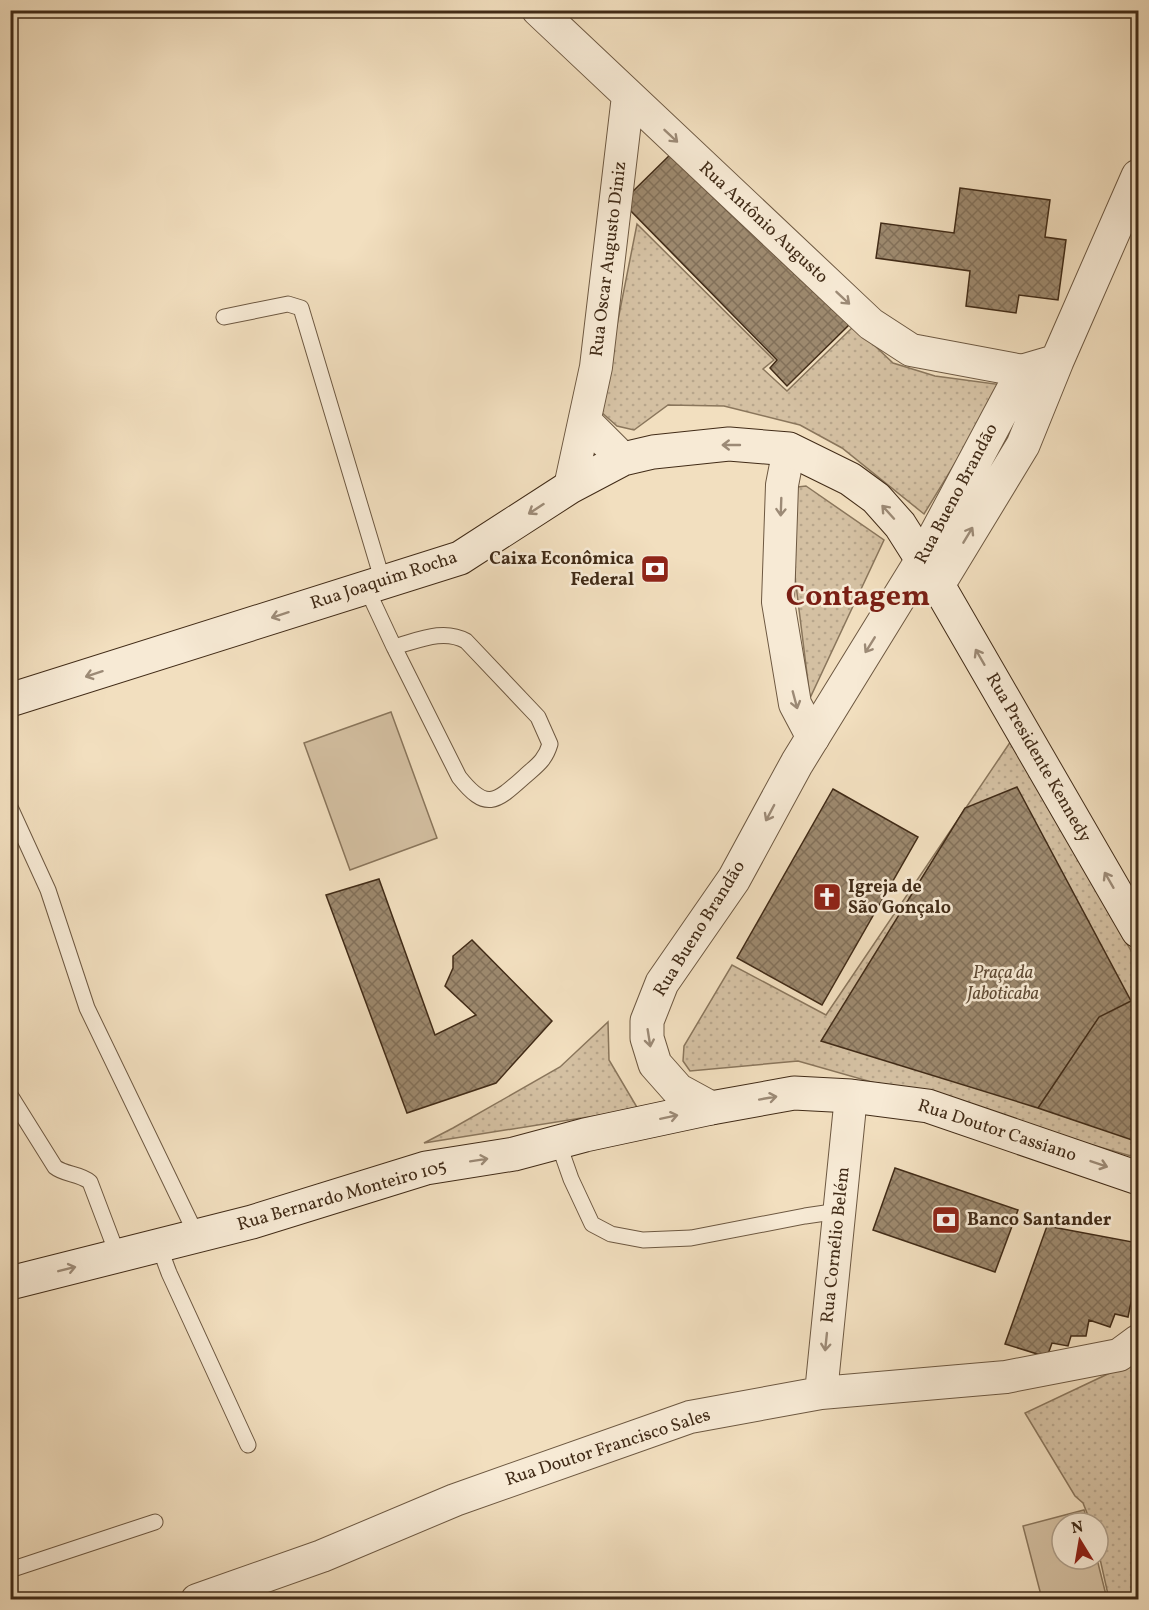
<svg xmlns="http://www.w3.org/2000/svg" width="1149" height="1610" viewBox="0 0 1149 1610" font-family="Vollkorn,serif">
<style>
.green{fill:#d4c0a2;stroke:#8a765c;stroke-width:1.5}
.park{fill:url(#park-dots);stroke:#8a765c;stroke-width:1.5}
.building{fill:url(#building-cross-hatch);stroke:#412b17;stroke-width:1.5}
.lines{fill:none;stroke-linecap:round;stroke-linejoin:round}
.service-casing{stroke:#6d5841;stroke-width:17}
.minor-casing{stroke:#6d5841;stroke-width:34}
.tertiary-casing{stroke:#6d5841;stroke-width:35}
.secondary-casing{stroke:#412b17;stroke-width:35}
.service{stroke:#f7ead5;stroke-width:15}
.minor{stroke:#f7ead5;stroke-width:32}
.tertiary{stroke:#f7ead5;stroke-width:33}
.secondary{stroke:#f7ead5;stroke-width:33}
.oneway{stroke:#9c8a76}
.labels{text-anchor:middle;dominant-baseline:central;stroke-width:5;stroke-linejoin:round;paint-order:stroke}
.street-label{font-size:18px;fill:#412b17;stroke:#f7ead5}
.poi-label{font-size:18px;font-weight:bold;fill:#412b17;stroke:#f7ead5;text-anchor:start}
.park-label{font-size:18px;font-style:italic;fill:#5e4933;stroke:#f7ead5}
.town-label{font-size:30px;font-weight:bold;fill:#7a1f14;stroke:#f7ead5}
</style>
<defs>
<pattern id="park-dots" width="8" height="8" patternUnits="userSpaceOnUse" patternTransform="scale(1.5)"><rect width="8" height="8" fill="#d4c0a2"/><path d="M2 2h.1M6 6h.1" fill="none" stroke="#b7a58b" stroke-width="1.8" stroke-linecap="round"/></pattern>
<pattern id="building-cross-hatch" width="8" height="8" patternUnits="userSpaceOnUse" patternTransform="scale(1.5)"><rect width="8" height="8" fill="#9d896e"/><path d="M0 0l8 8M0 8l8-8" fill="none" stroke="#827059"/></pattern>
</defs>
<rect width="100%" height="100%" fill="#f2dfbf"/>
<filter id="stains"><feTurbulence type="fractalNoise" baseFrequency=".00333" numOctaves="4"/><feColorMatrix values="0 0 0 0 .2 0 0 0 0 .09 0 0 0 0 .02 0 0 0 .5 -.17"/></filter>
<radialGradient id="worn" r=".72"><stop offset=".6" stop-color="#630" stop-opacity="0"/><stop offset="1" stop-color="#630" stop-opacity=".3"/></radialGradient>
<path class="green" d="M 391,712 L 437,838 L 350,870 L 304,743 Z
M 1084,1510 L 1088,1523 L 1062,1523 L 1062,1559 L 1097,1559 L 1107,1599 L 1042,1599 L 1023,1526 Z"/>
<path class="park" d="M 637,224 L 774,360 L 763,369 L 787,391 L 854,326 L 893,363 L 935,376 L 1003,385 L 924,514 L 842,448 L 800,425 L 724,406 L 668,405 L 634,430 L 617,426 L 600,411 Z
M 806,486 L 884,540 L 810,698 L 795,577 L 794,496 L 798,487 Z
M 1011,741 L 1138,963 L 1138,1158 L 798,1061 L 690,1071 L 683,1061 L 684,1046 L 732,965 L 826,1015 Z
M 608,1022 L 609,1060 L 638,1109 L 424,1143 L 453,1128 L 560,1067 Z
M 1138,1348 L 1138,1599 L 1109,1599 L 1098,1550 L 1098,1523 L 1091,1523 L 1083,1503 L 1075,1496 L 1025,1413 L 1114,1371 Z"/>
<path class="building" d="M 677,148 L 851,323 L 787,386 L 770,368 L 777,360 L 622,202 Z
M 960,188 L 1050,200 L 1045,237 L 1066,240 L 1058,300 L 1019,295 L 1016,313 L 966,306 L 970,271 L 876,258 L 881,223 L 954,233 Z
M 1017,787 L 1131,1001 L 1099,1017 L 1038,1108 L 821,1041 L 965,808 Z
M 833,789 L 918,837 L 822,1005 L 737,958 Z
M 379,879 L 435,1035 L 476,1015 L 445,986 L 453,968 L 453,956 L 472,940 L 552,1021 L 496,1083 L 407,1113 L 326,895 Z
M 1131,1001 L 1138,1012 L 1138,1142 L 1038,1108 L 1099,1017 Z
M 895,1168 L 1018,1210 L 995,1272 L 873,1230 Z
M 1047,1226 L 1138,1243 L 1138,1268 L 1128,1317 L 1115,1314 L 1110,1327 L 1089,1320 L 1086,1336 L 1071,1336 L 1068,1346 L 1052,1343 L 1047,1357 L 1005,1344 Z"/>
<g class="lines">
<g class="service-casing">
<path id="service" d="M 224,317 L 288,304 L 301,308 L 383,582
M 366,587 L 394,647 L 459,777 C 486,811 495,803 524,777 C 536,766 545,761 550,744 L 538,717 L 466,641 C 443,628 417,641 394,647
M 10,807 L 48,890 L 87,1008 L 197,1236
M 10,1095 L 55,1167 C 65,1175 79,1173 90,1182 L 118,1256
M 558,1142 L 571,1179 L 592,1224 L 611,1234 L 643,1240 L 691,1238 L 805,1216 L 839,1211
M 159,1246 L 169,1273 L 248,1445
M 10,1570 L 155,1522"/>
</g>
<g class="minor-casing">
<path id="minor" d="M 538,10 L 871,324 L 911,350 L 1023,371
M 585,421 L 623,459
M 789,449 L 782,485 L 778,602 L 795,704 L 813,738
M 570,487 L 596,367 L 628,96
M 821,1393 L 851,1096
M 197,1600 L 322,1556 L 455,1500 L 690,1417 L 821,1393 L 1006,1377 L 1119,1355 L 1138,1341"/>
</g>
<g class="tertiary-casing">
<path id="tertiary" d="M 938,585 L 1023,445 L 1057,361 L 1138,176
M 711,1108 L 678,1090 L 655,1064 L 647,1038 L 647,1021 L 662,983 L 734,879 L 797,763 L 922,560 L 1023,371 L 1057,361"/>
</g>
<g class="secondary-casing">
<path id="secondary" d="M 10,700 L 460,558 L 570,487 L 623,459 L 653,452 L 729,444 L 789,449 L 850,479 L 876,498 L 900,525 L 938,585 L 1138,931
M 10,1283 L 252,1222 L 426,1168 L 514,1154 L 585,1135 L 711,1108 L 794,1093 L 851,1096 L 928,1106 L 1138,1178"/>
</g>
<use href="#service" class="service"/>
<use href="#minor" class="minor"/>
<use href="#tertiary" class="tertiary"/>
<use href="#secondary" class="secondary"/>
</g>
<defs><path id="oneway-shaft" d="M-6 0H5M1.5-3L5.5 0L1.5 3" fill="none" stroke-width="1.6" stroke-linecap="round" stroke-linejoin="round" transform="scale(1.5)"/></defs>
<g class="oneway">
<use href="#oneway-shaft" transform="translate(671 136) rotate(43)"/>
<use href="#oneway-shaft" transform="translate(843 298) rotate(43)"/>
<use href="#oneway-shaft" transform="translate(731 445) rotate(-180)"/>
<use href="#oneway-shaft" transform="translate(781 507) rotate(92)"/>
<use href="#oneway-shaft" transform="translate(536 509) rotate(147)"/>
<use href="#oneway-shaft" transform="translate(888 512) rotate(-132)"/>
<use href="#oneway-shaft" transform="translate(968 535) rotate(-59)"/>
<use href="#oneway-shaft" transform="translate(280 615) rotate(162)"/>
<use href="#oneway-shaft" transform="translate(870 645) rotate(122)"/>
<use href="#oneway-shaft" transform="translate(980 657) rotate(-120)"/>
<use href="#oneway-shaft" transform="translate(94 674) rotate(162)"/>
<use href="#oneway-shaft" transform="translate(795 700) rotate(75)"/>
<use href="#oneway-shaft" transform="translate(770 813) rotate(118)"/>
<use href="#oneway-shaft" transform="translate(1109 880) rotate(-120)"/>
<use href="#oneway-shaft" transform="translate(649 1038) rotate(81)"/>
<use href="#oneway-shaft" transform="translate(768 1098) rotate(-10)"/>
<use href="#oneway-shaft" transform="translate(669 1117) rotate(-12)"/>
<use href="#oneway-shaft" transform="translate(479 1160) rotate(-9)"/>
<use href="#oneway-shaft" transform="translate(1099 1164) rotate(19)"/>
<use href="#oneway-shaft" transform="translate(67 1269) rotate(-14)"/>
<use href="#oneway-shaft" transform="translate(826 1342) rotate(96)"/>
</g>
<defs>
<g id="bank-square" transform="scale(1.5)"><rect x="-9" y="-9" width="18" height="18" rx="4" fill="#8f2418" stroke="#f7ead5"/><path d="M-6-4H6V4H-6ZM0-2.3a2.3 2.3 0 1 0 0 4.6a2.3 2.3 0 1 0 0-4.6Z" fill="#fff"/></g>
<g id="church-square" transform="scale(1.5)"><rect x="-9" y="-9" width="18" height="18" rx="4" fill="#8f2418" stroke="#f7ead5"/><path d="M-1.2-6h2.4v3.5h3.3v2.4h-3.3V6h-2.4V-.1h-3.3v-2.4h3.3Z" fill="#fff"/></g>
</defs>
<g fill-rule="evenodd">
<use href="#bank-square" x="655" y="569"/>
<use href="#church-square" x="827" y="897"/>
<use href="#bank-square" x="946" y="1220"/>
</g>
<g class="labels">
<g class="street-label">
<text transform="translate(763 223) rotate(43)">Rua Antônio Augusto</text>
<text transform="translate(609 259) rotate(-83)">Rua Oscar Augusto Diniz</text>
<text transform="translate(957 494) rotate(-62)">Rua Bueno Brandão</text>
<text transform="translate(384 581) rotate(-18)">Rua Joaquim Rocha</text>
<text transform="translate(1038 758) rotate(60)">Rua Presidente Kennedy</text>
<text transform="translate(700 929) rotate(-58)">Rua Bueno Brandão</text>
<text transform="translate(997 1131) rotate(18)">Rua Doutor Cassiano</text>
<text transform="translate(342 1196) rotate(-16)">Rua Bernardo Monteiro 105</text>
<text transform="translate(836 1245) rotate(-84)">Rua Cornélio Belém</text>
<text transform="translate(608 1448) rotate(-18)">Rua Doutor Francisco Sales</text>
</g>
<g class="poi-label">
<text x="634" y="559" text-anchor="end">Caixa Econômica<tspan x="634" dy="21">Federal</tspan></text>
<text x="848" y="887">Igreja de<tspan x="848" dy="21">São Gonçalo</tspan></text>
<text x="967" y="1220">Banco Santander</text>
</g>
<g class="park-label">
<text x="1003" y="973">Praça da<tspan x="1003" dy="21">Jaboticaba</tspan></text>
</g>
<g class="town-label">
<text x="858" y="597">Contagem</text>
</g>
</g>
<rect width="1149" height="1610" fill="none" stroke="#f2dfbf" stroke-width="36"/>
<rect x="12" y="12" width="1125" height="1586" fill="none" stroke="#412b17" stroke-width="3"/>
<rect x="18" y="18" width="1113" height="1574" fill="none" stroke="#412b17" stroke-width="1.5"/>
<g transform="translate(1080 1541) rotate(349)"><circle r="28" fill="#f7ead5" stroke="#ae9e89" stroke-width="1.5"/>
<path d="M0-4.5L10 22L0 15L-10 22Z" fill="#8f2418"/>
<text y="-9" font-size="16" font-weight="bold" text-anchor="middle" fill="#412b17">N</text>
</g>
<rect width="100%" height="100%" filter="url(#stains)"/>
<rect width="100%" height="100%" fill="url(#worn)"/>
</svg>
